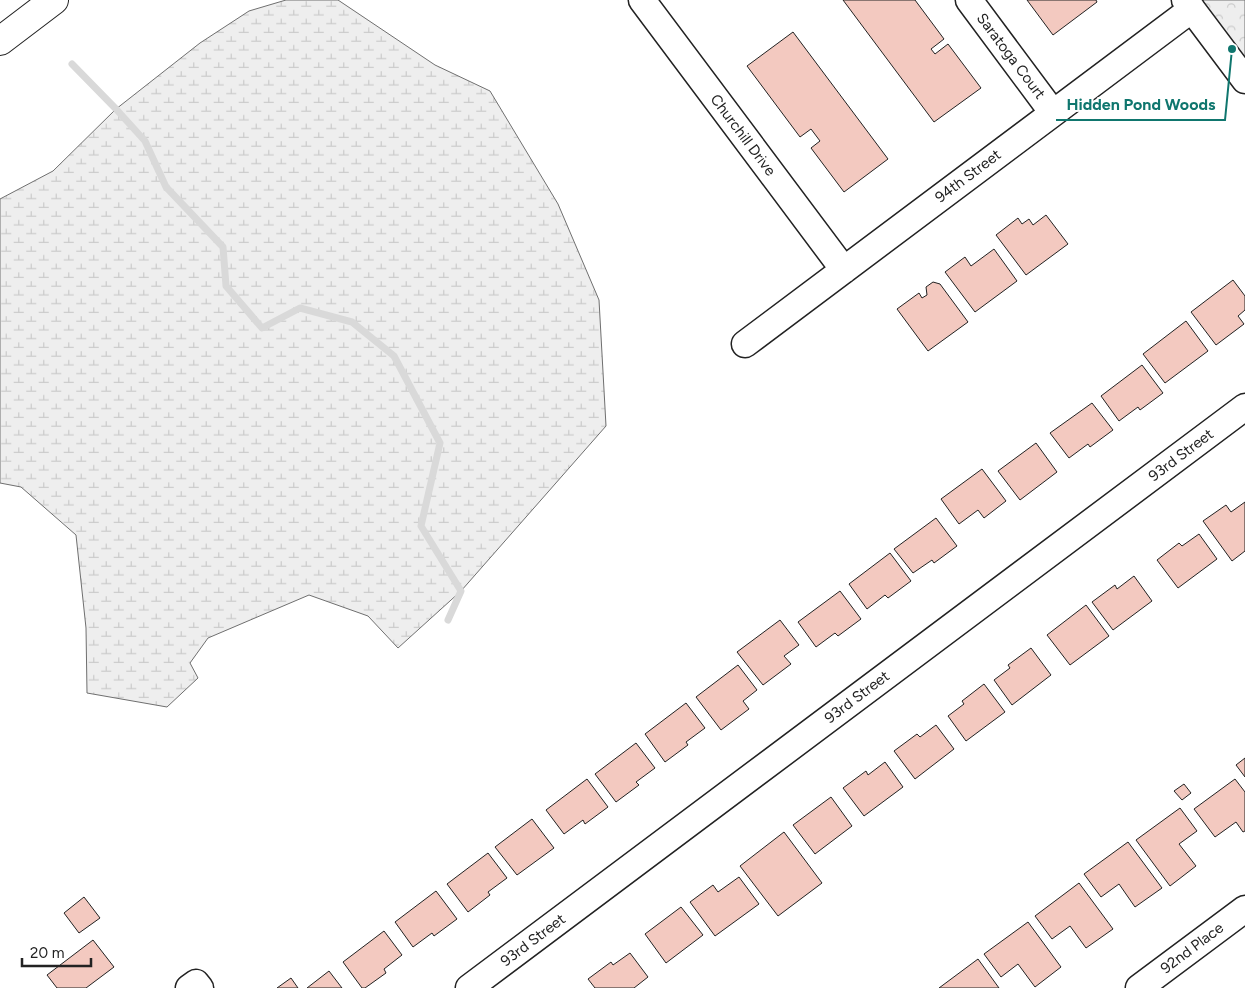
<svg xmlns="http://www.w3.org/2000/svg" width="1245" height="988" viewBox="0 0 1245 988" font-family="Figtree,sans-serif">
<style>
.wetland{fill:url(#wetland-marsh);stroke:#6f6f6f}
.park{fill:url(#park-crowns);stroke:#6f6f6f}
.lines{fill:none;stroke-linecap:round;stroke-linejoin:round}
.stream{stroke:#d9d9d9;stroke-width:7}
.building{fill:#f3c9c0;stroke:#222}
.minor-casing{stroke:#222;stroke-width:29}
.major-casing{stroke:#222;stroke-width:30}
.minor{stroke:#fff;stroke-width:26}
.major{stroke:#fff;stroke-width:28}
.labels{text-anchor:middle;dominant-baseline:central;stroke-width:4;stroke-linejoin:round;paint-order:stroke}
.street-label{font-size:15px;fill:#222;stroke:#fff}
.leader{fill:none;stroke:#0f766e;stroke-width:2}
.callout-dot{fill:#0f766e;stroke:#fff;stroke-width:2}
.callout-label{font-size:16px;text-anchor:middle;font-weight:bold;fill:#0f766e;stroke:#fff;stroke-width:4;stroke-linejoin:round;paint-order:stroke}
</style>
<defs>
<pattern id="wetland-marsh" width="20" height="14" patternUnits="userSpaceOnUse" patternTransform="scale(1.25)"><rect width="20" height="14" fill="#eee"/><path d="M1 5h8M5 5V1M11 12h8M15 12V8" fill="none" stroke="#ccc"/></pattern>
<pattern id="park-crowns" width="20" height="18" patternUnits="userSpaceOnUse" patternTransform="scale(1.25)"><rect width="20" height="18" fill="#eee"/><path d="M2 6a3 3 0 1 1 6 0M12 15a3 3 0 1 1 6 0" fill="none" stroke="#ccc"/></pattern>
</defs>
<rect width="100%" height="100%" fill="#fff"/>
<path class="wetland" d="M 286,0 L 338,0 L 435,65 L 490,91 L 558,204 L 599,300 L 606,426 L 461,591 L 398,648 L 368,616 L 309,595 L 208,638 L 190,663 L 198,678 L 167,707 L 87,693 L 86,628 L 76,535 L 21,487 L 0,483 L 0,199 L 53,171 L 116,109 L 200,43 L 249,11 Z"/>
<path class="park" d="M 1183,0 L 1245,0 L 1245,83 Z"/>
<g class="lines">
<path class="stream" d="M 72,64 L 116,109 L 145,141 L 166,187 L 223,247 L 226,286 L 262,328 L 300,308 L 352,322 L 394,356 L 440,443 L 421,526 L 461,591 L 448,620"/>
</g>
<path class="building" d="M 843,0 L 915,0 L 944,39 L 931,49 L 935,54 L 948,44 L 981,88 L 934,122 Z
M 1027,0 L 1096,0 L 1097,2 L 1053,35 Z
M 793,32 L 888,159 L 844,192 L 811,148 L 820,141 L 811,129 L 800,137 L 747,66 Z
M 1046,215 L 1068,244 L 1026,275 L 996,235 L 1018,218 L 1022,224 L 1029,219 L 1033,225 Z
M 994,249 L 1017,281 L 975,312 L 945,272 L 965,257 L 971,266 Z
M 1233,280 L 1245,296 L 1245,310 L 1238,316 L 1244,324 L 1216,345 L 1191,312 Z
M 933,282 L 940,284 L 968,322 L 928,351 L 897,309 L 919,293 L 922,298 L 927,295 L 926,287 Z
M 1186,321 L 1208,351 L 1165,383 L 1143,354 Z
M 1142,365 L 1163,393 L 1140,410 L 1138,407 L 1119,421 L 1101,396 Z
M 1092,403 L 1113,430 L 1090,447 L 1088,444 L 1069,458 L 1050,433 Z
M 1036,443 L 1057,472 L 1020,500 L 998,471 Z
M 982,469 L 1006,501 L 984,518 L 978,510 L 959,524 L 941,499 Z
M 1245,502 L 1245,551 L 1232,561 L 1203,521 L 1226,505 L 1231,512 Z
M 936,518 L 957,546 L 934,563 L 932,560 L 913,573 L 894,549 Z
M 1199,534 L 1217,559 L 1178,588 L 1157,560 L 1179,543 L 1182,546 Z
M 890,553 L 911,581 L 888,598 L 885,595 L 867,609 L 849,584 Z
M 1134,576 L 1152,601 L 1113,630 L 1092,602 L 1115,585 L 1117,589 Z
M 840,591 L 861,619 L 838,636 L 835,633 L 816,647 L 798,622 Z
M 1086,605 L 1109,636 L 1070,665 L 1047,635 Z
M 780,620 L 799,645 L 784,656 L 791,664 L 763,685 L 737,652 Z
M 1031,648 L 1051,675 L 1012,705 L 994,680 L 1010,668 L 1008,665 Z
M 738,665 L 757,690 L 743,701 L 749,709 L 721,730 L 696,697 Z
M 984,684 L 1005,712 L 966,741 L 948,716 L 964,704 L 962,701 Z
M 686,703 L 705,728 L 686,742 L 688,745 L 665,762 L 645,734 Z
M 936,725 L 954,749 L 915,779 L 894,751 L 917,734 L 920,737 Z
M 636,743 L 655,768 L 636,782 L 639,785 L 616,802 L 595,774 Z
M 1245,758 L 1245,777 L 1236,765 Z
M 885,762 L 903,787 L 864,816 L 843,788 L 866,771 L 868,775 Z
M 587,779 L 608,807 L 585,824 L 583,820 L 564,834 L 546,810 Z
M 1235,779 L 1245,792 L 1245,831 L 1243,832 L 1236,822 L 1215,837 L 1194,809 Z
M 1184,784 L 1191,793 L 1182,800 L 1174,791 Z
M 831,797 L 852,826 L 815,854 L 793,825 Z
M 1180,808 L 1197,831 L 1179,844 L 1196,866 L 1170,886 L 1136,840 Z
M 532,819 L 554,848 L 517,875 L 495,847 Z
M 784,832 L 822,883 L 778,916 L 740,866 Z
M 1128,842 L 1162,888 L 1135,907 L 1119,884 L 1101,897 L 1084,874 Z
M 488,853 L 507,878 L 488,892 L 490,895 L 468,912 L 447,884 Z
M 739,877 L 759,904 L 715,936 L 690,902 L 713,885 L 718,892 Z
M 1079,883 L 1113,929 L 1086,948 L 1070,926 L 1052,939 L 1035,916 Z
M 436,891 L 457,919 L 434,936 L 432,933 L 413,947 L 395,922 Z
M 84,897 L 100,918 L 79,933 L 64,913 Z
M 681,907 L 703,935 L 666,963 L 645,934 Z
M 1028,922 L 1061,967 L 1035,987 L 1018,964 L 1001,977 L 984,954 Z
M 384,931 L 402,955 L 384,969 L 386,973 L 365,988 L 362,988 L 343,962 Z
M 93,940 L 114,967 L 86,988 L 57,988 L 47,975 Z
M 630,953 L 648,977 L 634,988 L 595,988 L 588,979 L 611,962 L 613,965 Z
M 978,959 L 999,988 L 939,988 Z
M 329,971 L 342,988 L 307,988 Z
M 291,978 L 298,988 L 277,988 Z"/>
<g class="lines">
<g class="minor-casing">
<path id="minor" d="M 642,0 L 844,270
M 969,0 L 1053,113
M 1185,0 L 1245,80
M 745,344 L 1192,9
M 189,988 L 196,983 L 200,988
M 469,988 L 1245,407
M 1139,988 L 1245,909"/>
</g>
<g class="major-casing">
<path id="major" d="M 0,41 L 54,0"/>
</g>
<use href="#minor" class="minor"/>
<use href="#major" class="major"/>
</g>
<g class="labels">
<g class="street-label">
<text transform="translate(1011 56) rotate(53)">Saratoga Court</text>
<text transform="translate(743 135) rotate(53)">Churchill Drive</text>
<text transform="translate(968 176) rotate(-37)">94th Street</text>
<text transform="translate(1181 455) rotate(-37)">93rd Street</text>
<text transform="translate(857 697) rotate(-37)">93rd Street</text>
<text transform="translate(533 940) rotate(-37)">93rd Street</text>
<text transform="translate(1192 948) rotate(-37)">92nd Place</text>
</g>
</g>
<path class="leader" d="M1232 49L1225 120H1056"/>
<circle class="callout-dot" cx="1232" cy="49" r="5"/>
<g class="callout-label">
<text x="1141" y="110">Hidden Pond Woods</text>
</g>
<path d="M22 958v8h69v-8" fill="none" stroke="#222222" stroke-width="2.5"/>
<text x="30" y="958" font-size="15" fill="#222222" stroke="#ffffff" stroke-width="4" paint-order="stroke">20 m</text>
</svg>
